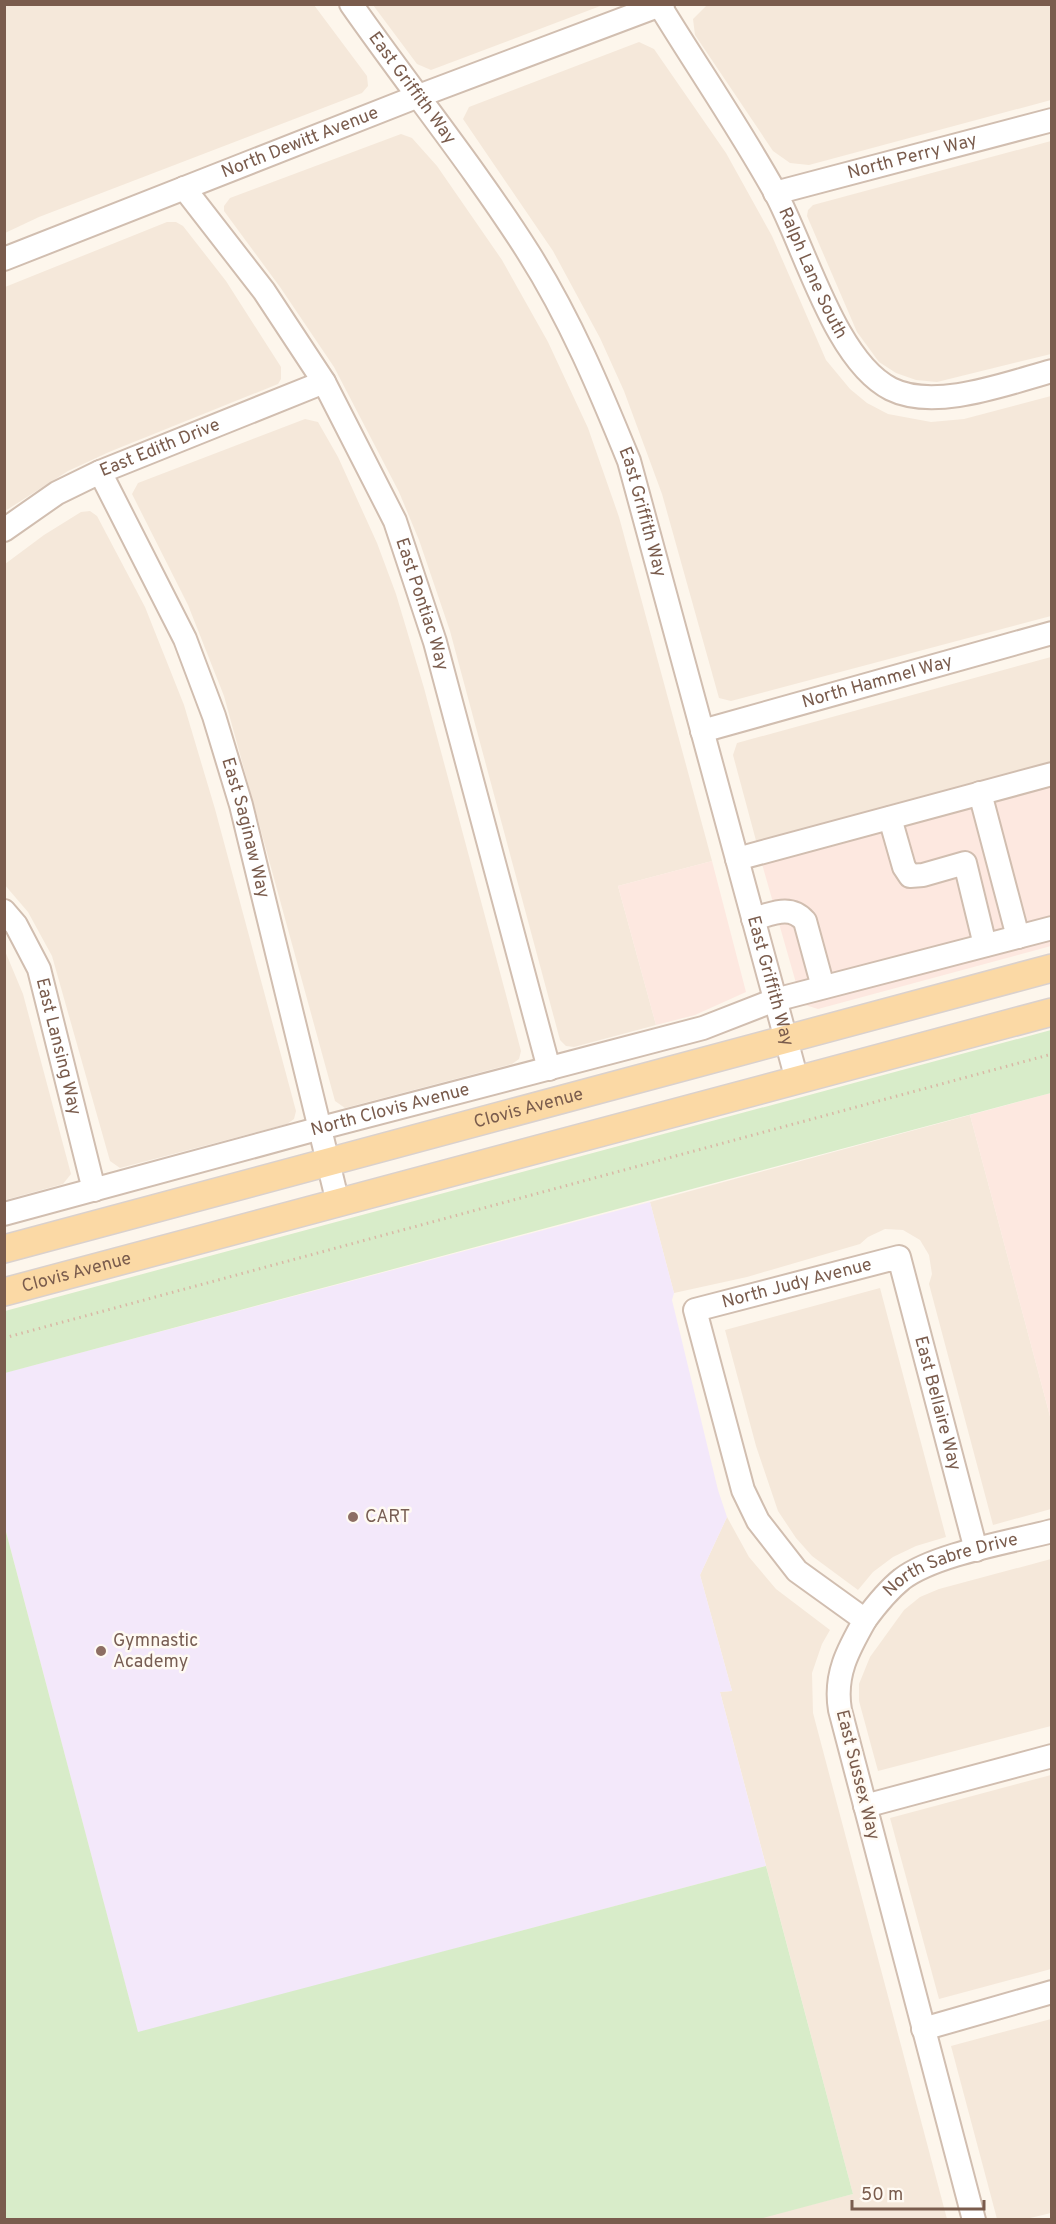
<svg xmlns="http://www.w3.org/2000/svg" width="1056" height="2224" viewBox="0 0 1056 2224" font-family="Overpass,sans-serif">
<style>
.residential{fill:#f5e8da}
.commercial{fill:#fde8e0}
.education{fill:#f3e8fa}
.green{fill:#d8ecc9}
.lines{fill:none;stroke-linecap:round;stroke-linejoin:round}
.minor-casing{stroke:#d1beb0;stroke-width:26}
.major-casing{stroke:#dad1cd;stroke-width:30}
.path{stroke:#d9b8a5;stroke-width:3;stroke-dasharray:1.5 4.5;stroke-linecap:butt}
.minor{stroke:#fff;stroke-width:22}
.major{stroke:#fbd9a5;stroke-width:27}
.education-dot{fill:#8d6e63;stroke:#fffaf3;stroke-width:2}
.labels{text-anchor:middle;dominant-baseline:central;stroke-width:5;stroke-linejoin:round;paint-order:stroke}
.street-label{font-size:18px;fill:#7a5c4d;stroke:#fffaf3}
.education-label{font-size:18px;fill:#785e54;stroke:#fffaf3;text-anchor:start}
</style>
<rect width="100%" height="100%" fill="#fdf6ec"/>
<path class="residential" d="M 708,4 L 1051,5 L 1051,100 L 809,165 L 790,163 L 773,151 L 695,35 L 693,19 Z
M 4,5 L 314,5 L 367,76 L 368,86 L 362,93 L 39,217 L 5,233 Z
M 373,5 L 603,5 L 431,70 L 417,64 Z
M 639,42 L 654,49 L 726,153 L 772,236 L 826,360 L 850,389 L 867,403 L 888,414 L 931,422 L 964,419 L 1051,396 L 1051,616 L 731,701 L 719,698 L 662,494 L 624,391 L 600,338 L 553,251 L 463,119 L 469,107 Z
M 401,134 L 412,138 L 437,166 L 502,260 L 548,342 L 588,428 L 619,517 L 712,861 L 618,886 L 656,1025 L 574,1047 L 566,1046 L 560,1040 L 450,631 L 419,540 L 399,492 L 334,367 L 280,287 L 224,211 L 224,206 L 230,198 Z
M 1051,141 L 1051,354 L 937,382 L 916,380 L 896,373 L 879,362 L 857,332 L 807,216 L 808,210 L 813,205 Z
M 167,222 L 176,222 L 183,226 L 226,281 L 281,367 L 281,379 L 278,384 L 109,452 L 68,471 L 5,511 L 5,287 Z
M 305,419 L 318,422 L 338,457 L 377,543 L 396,594 L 424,688 L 521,1051 L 519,1059 L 512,1064 L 345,1108 L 335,1101 L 224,696 L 188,605 L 132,494 L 138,483 Z
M 90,511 L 97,516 L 145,607 L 184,705 L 215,809 L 296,1111 L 294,1119 L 287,1124 L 120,1168 L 110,1161 L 52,956 L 28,912 L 4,884 L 5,564 L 44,535 L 81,512 Z
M 1051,657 L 1051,770 L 758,848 L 733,755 L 737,743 Z
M 5,951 L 23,994 L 71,1174 L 63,1184 L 5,1200 Z
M 970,1115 L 1051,1420 L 1051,1509 L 993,1525 L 929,1284 L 932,1274 L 929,1255 L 920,1240 L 903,1230 L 885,1229 L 868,1237 L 860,1244 L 747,1277 L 674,1293 L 650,1202 Z
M 880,1288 L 946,1537 L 916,1546 L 893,1557 L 873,1572 L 858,1590 L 812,1556 L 796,1538 L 778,1511 L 756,1446 L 725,1330 Z
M 727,1517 L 749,1557 L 776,1589 L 830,1630 L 822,1644 L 812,1673 L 813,1713 L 947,2219 L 755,2219 L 853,2194 L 720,1692 L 732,1691 L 700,1575 Z
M 1051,1559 L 1051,1726 L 878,1771 L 859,1701 L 859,1684 L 870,1657 L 904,1610 L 920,1597 L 939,1589 Z
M 1051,1775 L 1051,1969 L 939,1999 L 890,1818 Z
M 1051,2019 L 1051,2213 L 1026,2219 L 997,2219 L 951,2046 Z"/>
<path class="commercial" d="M 1051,786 L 1051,946 L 818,1009 L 802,1004 L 762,864 Z
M 712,861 L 746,992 L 695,1015 L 656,1025 L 618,886 Z
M 1051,1093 L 1051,1420 L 970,1115 Z"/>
<path class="education" d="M 650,1202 L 674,1293 L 672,1300 L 718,1490 L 727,1517 L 700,1575 L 732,1691 L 720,1692 L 766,1866 L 138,2033 L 5,1528 L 4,1373 Z"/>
<path class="green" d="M 1051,1030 L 1051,1093 L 5,1373 L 5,1311 Z
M 5,1528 L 138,2032 L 766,1866 L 853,2194 L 755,2220 L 5,2219 Z"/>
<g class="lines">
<g class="minor-casing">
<g id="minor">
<path id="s1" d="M 351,4 C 409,87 474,167 528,252 C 570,318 600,390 629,461 L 797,1080"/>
<path id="s2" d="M 660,6 C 698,68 740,129 775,192 C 805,247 835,361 891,389 C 935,411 1008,383 1052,371"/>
<path id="s3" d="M 184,188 L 264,291 L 324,382 L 395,521 L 435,642 L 549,1069"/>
<path id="s4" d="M 775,193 L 1052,120"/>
<path id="s5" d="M 4,259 L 416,97 L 663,4"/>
<path id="s6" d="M 100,472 L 185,639 L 214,716 L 241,805 L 338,1203"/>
<path id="s7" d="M 4,530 L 57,493 L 100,472 L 324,382"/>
<path id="s8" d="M 702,731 L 1052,633"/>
<path d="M 980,793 L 1018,937"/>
<path d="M 890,818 L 904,867 L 910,876 L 923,875 L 965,863 L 985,945"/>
<path d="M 737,859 L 1052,774"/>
<path id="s9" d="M 4,911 L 16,925 L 39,969 L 94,1190"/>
<path d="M 753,919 C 772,914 790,904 805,921 L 823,987"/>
<path id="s10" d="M 4,1214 L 321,1128 L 703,1028 L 775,1000 L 1052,928"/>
<path id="s11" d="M 865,1620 C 876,1605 887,1591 902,1579 C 935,1554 1010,1542 1052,1531"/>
<path d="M 865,1806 L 1052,1756"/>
<path d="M 923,2029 L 1052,1992"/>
<path id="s12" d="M 974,2220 L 840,1710 C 834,1675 848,1650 865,1620 L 797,1571 L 758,1521 L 743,1490 L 695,1310 L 899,1257 L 976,1550"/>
</g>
</g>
<g class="major-casing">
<g id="major">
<path id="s13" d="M 4,1249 L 1052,968"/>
<path id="s14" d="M 4,1292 L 1052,1012"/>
</g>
</g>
<path class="path" d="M 4,1338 L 1052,1054"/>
<use href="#minor" class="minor"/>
<use href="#major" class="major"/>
</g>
<g class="education-dot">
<circle cx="353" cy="1517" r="6"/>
<circle cx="101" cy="1651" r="6"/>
</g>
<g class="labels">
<g class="street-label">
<text stroke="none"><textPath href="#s1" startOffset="104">East Griffith Way</textPath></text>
<text stroke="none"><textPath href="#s5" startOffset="318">North Dewitt Avenue</textPath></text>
<text stroke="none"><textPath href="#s4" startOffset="142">North Perry Way</textPath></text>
<text stroke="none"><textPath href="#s2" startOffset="308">Ralph Lane South</textPath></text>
<text stroke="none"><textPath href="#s7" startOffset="177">East Edith Drive</textPath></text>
<text stroke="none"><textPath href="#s1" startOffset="590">East Griffith Way</textPath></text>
<text stroke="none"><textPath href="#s3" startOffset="483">East Pontiac Way</textPath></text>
<text stroke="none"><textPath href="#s8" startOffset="182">North Hammel Way</textPath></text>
<text stroke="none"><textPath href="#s6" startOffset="386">East Saginaw Way</textPath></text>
<text stroke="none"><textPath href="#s1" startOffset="1076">East Griffith Way</textPath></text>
<text stroke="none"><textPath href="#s9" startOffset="148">East Lansing Way</textPath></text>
<text stroke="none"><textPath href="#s13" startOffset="543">Clovis Avenue</textPath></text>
<text stroke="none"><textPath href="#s10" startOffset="400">North Clovis Avenue</textPath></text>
<text stroke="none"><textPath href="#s14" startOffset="75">Clovis Avenue</textPath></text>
<text stroke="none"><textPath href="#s12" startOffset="1096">North Judy Avenue</textPath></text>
<text stroke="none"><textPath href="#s12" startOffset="1353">East Bellaire Way</textPath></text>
<text stroke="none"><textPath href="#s11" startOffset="106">North Sabre Drive</textPath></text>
<text transform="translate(857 1775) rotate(76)">East Sussex Way</text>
</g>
<g class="education-label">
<text x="365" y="1517">CART</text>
<text x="113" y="1641">Gymnastic<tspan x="113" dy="21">Academy</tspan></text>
</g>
</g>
<rect width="1056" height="2224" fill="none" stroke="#7a5c4d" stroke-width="12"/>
<path d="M852 2200v9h132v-9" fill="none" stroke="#7a5c4d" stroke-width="3"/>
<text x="861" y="2200" font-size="18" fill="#7a5c4d" stroke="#fffaf3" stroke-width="4.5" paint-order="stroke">50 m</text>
</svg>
